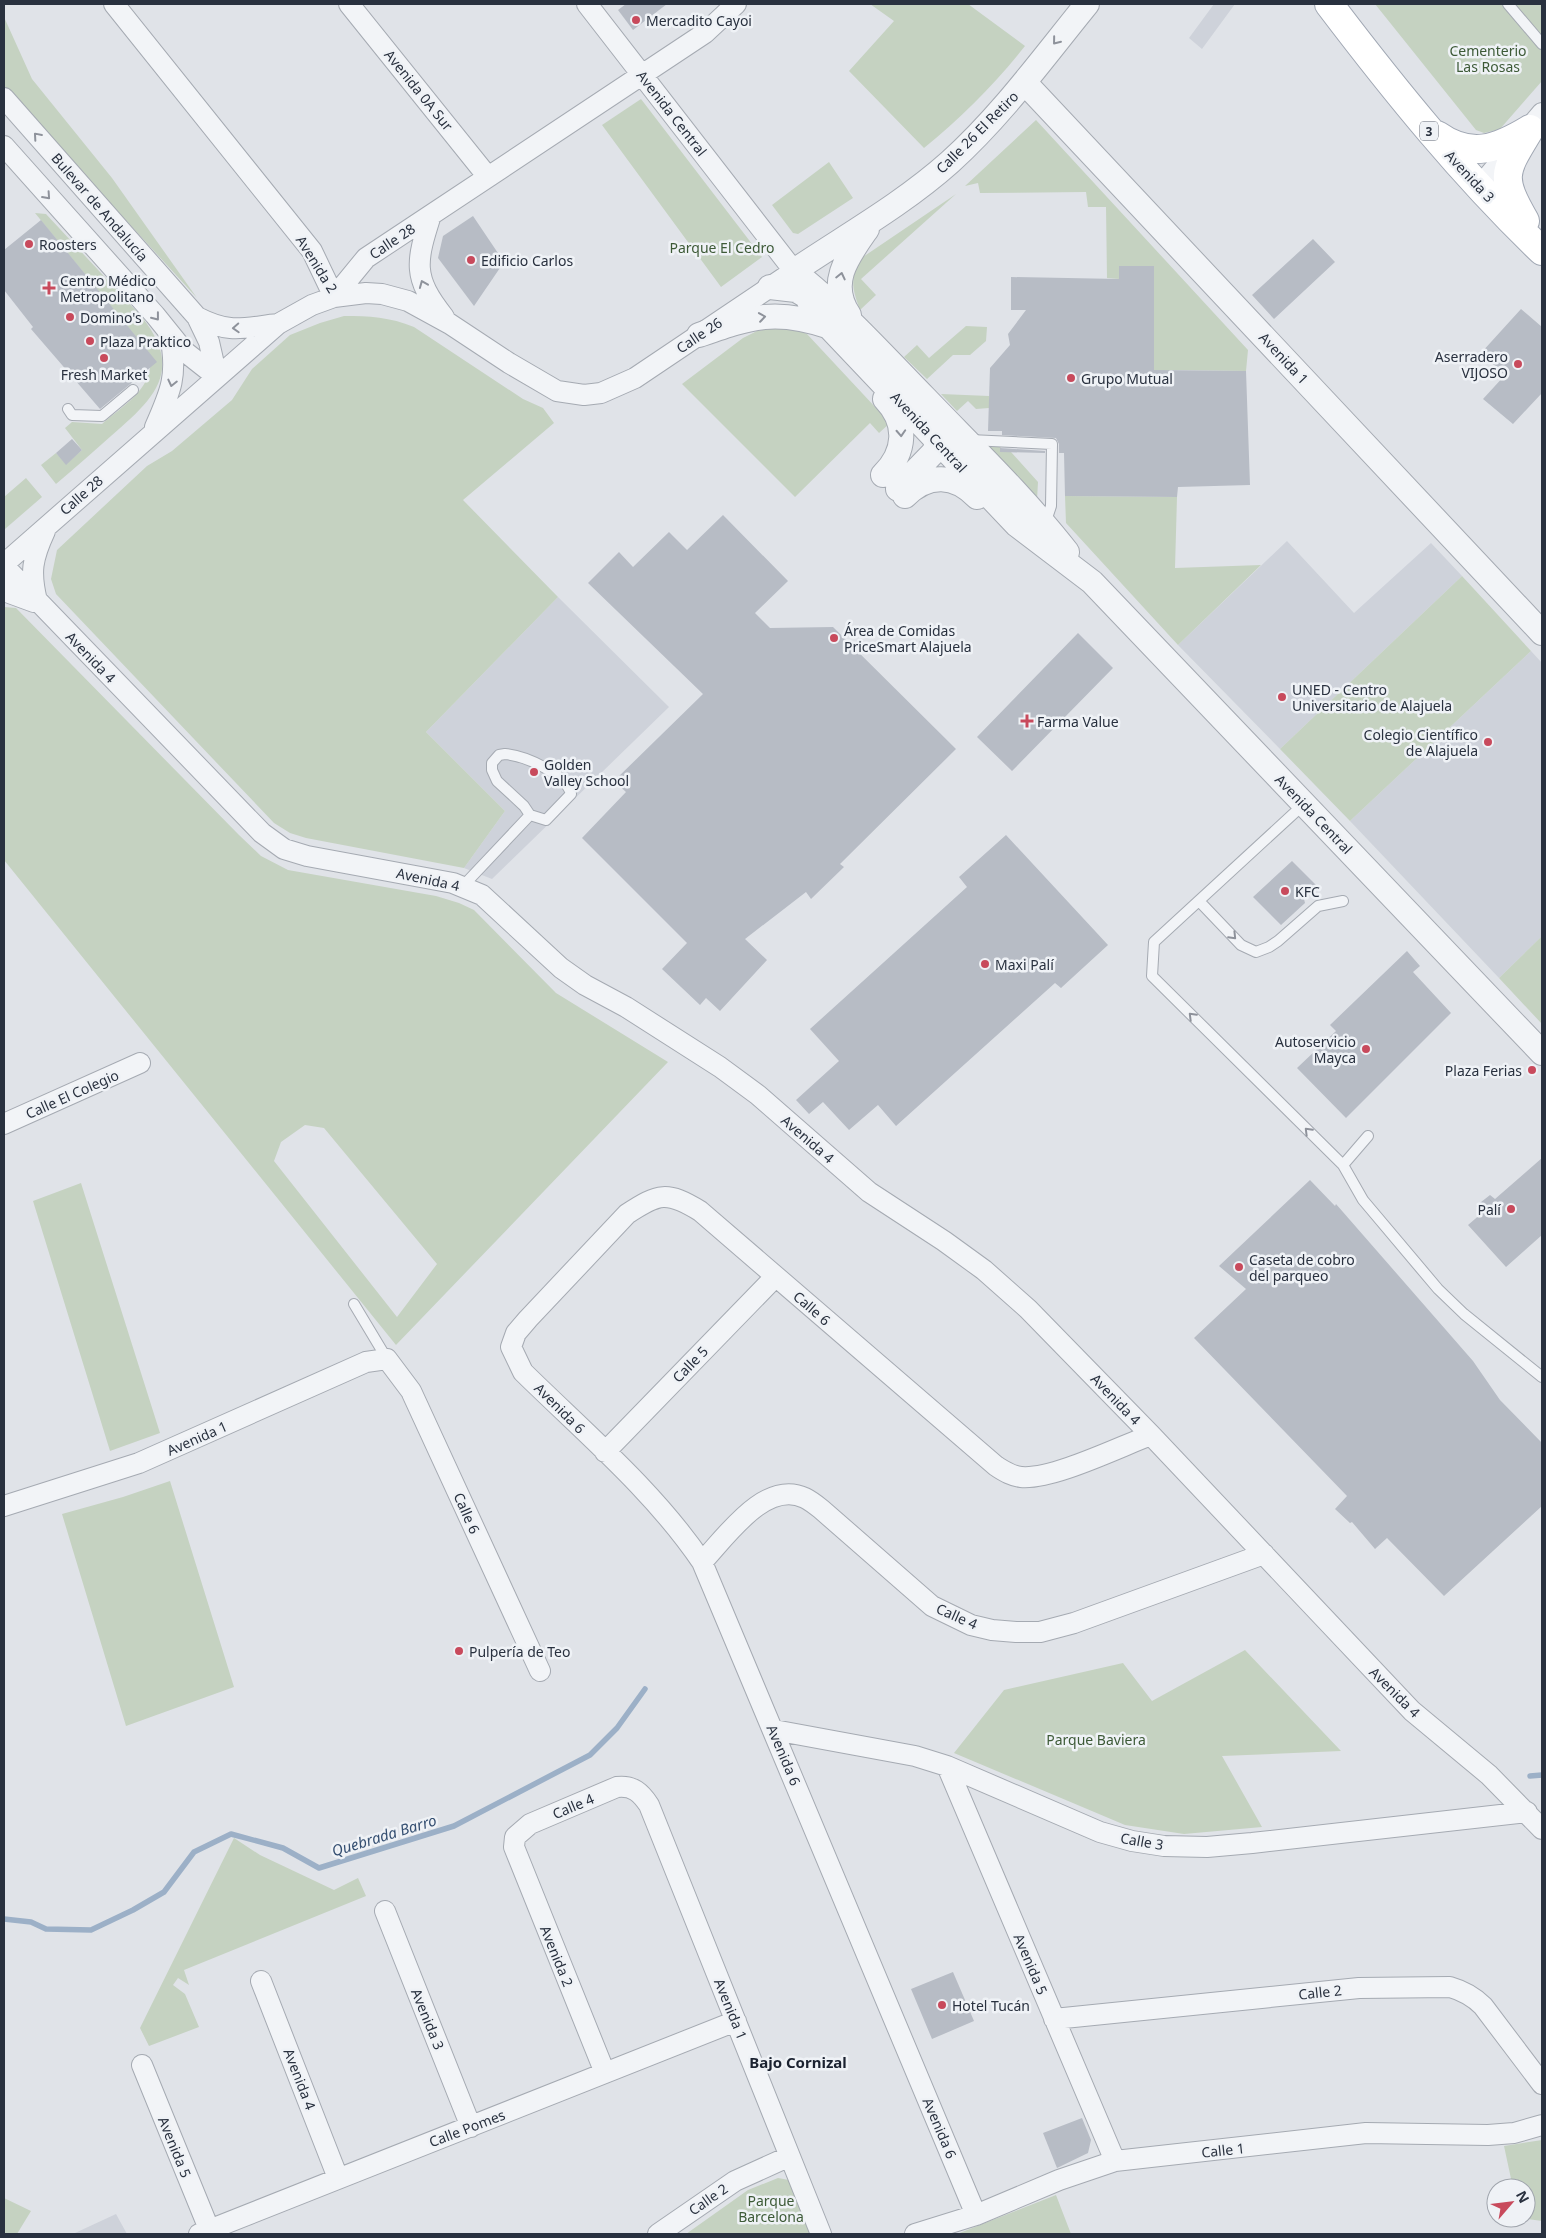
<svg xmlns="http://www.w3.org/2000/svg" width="1546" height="2238" viewBox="0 0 1546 2238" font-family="'Noto Sans',sans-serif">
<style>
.built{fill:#ced2da}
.green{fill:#c5d2c1;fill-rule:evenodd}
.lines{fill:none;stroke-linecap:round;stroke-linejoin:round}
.stream{stroke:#9cb0c7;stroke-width:5.5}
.building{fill:#b7bcc5}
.service-casing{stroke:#a5aab2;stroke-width:12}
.minor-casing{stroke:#a5aab2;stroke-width:22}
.tertiary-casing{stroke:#a5aab2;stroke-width:26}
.primary-casing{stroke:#a0a7b3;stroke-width:30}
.service{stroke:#f2f4f7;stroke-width:10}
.minor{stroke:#f2f4f7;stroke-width:20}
.tertiary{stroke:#f2f4f7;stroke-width:24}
.primary{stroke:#fff;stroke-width:28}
.oneway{stroke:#8e929b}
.poi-dot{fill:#c84a5c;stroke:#eff2f6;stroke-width:2}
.labels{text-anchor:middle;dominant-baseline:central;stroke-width:5;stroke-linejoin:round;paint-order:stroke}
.shield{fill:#eff2f6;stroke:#646b76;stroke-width:1}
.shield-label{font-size:12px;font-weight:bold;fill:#29313f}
.poi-label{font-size:14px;fill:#29313f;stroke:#eff2f6;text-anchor:start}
.park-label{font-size:14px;fill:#3d5a37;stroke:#eff2f6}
.street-label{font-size:14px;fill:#29313f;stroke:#eff2f6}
.water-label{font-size:15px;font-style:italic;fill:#354f71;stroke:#eff2f6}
.neighbourhood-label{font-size:15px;font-weight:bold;fill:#1b2230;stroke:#eff2f6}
</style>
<rect width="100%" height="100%" fill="#e0e3e8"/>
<path class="built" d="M 1214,4 L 1235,4 L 1202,49 L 1189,38 Z
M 1287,541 L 1354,613 L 1431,543 L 1462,576 L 1280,749 L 1178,645 Z
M 558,597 L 669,707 L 492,879 L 464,868 L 505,811 L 426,732 Z
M 1531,651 L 1542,663 L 1542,936 L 1499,978 L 1350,821 Z
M 116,2214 L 127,2234 L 71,2234 L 75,2233 Z"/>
<path class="green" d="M 870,4 L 968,4 L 1025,46 C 995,84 962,117 924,148 L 849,71 L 894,21 Z
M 1375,4 L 1542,4 L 1542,81 L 1500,129 L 1484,133 L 1476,130 Z
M 4,17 L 32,79 L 112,178 L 197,298 L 4,87 Z
M 641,99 L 762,257 L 721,287 L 602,125 Z
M 1036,120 L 1248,350 L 1246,371 L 1173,370 L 1154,398 L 1154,267 L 1119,266 L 1119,279 L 1107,278 L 1106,207 L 1088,207 L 1086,192 L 980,193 L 978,183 L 965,186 Z
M 829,162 L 853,198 L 798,234 L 793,233 L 772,205 Z
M 956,194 L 861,279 L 876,295 L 860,310 C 852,288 850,280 860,259 Z
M 35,213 L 46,214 L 141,316 C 185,370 154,399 111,436 C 93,452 75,468 56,484 L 41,465 L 56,453 L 66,464 L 82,450 L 65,428 L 72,422 L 102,424 C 125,404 155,388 150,354 Z
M 344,316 C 369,316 390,317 414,327 L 523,399 L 543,408 L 554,423 L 463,500 L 558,597 L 426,732 L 505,811 L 464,868 L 306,838 L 290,833 L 274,823 L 56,594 L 51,579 L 57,550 L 147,466 L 172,451 L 232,400 L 252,369 L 290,335 L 320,323 Z
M 966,326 L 987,327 L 986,341 L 970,355 L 953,355 L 927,379 L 904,357 L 917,345 L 929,358 Z
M 775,328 L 793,328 L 807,334 L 890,423 L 879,433 L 870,423 L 795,497 L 682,384 L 743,338 L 757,331 Z
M 941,394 L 989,396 L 989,408 L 976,409 L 968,401 L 957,411 Z
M 1001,444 L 1000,452 L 1011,452 L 1038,482 L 1037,500 L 988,447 Z
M 26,478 L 42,497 L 5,529 L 4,497 Z
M 1065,496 L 1177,497 L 1175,568 L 1261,565 L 1178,645 L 1066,523 Z
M 1462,576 L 1531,651 L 1350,821 L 1280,749 Z
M 4,607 L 16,608 L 239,835 L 261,856 L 288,870 L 436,896 L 459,903 L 474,910 L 556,993 L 668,1062 L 396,1345 L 4,860 ZM 305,1125 L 324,1128 L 437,1264 L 397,1317 L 274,1161 L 281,1142 Z
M 1542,936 L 1542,1024 L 1499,978 Z
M 81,1183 L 160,1433 L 110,1451 L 33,1201 Z
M 170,1481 L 234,1687 L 126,1726 L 62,1514 L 123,1497 Z
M 1245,1650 L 1341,1751 L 1222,1756 L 1262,1827 L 1184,1834 L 1125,1825 L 954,1753 L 1004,1690 L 1123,1663 L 1152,1701 Z
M 234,1838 L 260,1855 L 334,1890 L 358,1878 L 366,1896 L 184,1970 L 189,1985 L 178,1978 L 173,1985 L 185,1994 L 199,2027 L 149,2046 L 140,2028 Z
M 1542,2140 L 1542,2221 L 1520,2218 L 1526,2218 L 1526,2188 L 1513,2188 L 1504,2146 Z
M 778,2178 L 789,2180 L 813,2234 L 686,2234 L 748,2190 Z
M 1056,2195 L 1071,2234 L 957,2234 Z
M 4,2198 L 31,2211 L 17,2234 L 4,2234 Z"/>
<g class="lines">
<path class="stream" d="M 1530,1776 L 1542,1775
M 4,1919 L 31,1922 L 46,1929 L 91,1930 L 133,1910 L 164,1892 L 194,1852 L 231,1834 L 283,1848 L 319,1868 L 454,1826 L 590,1755 L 617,1728 L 645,1689"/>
</g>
<path class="building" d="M 626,4 L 667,4 L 633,30 L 618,10 Z
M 473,216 L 504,262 L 474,306 L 438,258 L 443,236 Z
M 41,220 L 157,362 L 100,409 L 31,329 L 33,327 L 4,290 L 4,250 Z
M 1313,239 L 1335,262 L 1274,319 L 1252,295 Z
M 1119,266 L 1154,266 L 1154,370 L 1246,371 L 1250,485 L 1178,487 L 1177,497 L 1065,496 L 1064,453 L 1059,453 L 1059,444 L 1056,438 L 1002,435 L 1002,431 L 988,431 L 990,368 L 1010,345 L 1008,334 L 1026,310 L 1011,310 L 1011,277 L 1119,279 Z
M 1521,309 L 1542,327 L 1542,393 L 1513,424 L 1483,399 L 1505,375 L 1481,353 Z
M 72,439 L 82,450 L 66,465 L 56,453 Z
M 1000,448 L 1045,451 L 1045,453 L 1000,452 Z
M 723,515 L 788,581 L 755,613 L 770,628 L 833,627 L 956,749 L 840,864 L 844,867 L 811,899 L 806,892 L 745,939 L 767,960 L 720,1011 L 706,998 L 700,1005 L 662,969 L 687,943 L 582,838 L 626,792 L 614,781 L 703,694 L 588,583 L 619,552 L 633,567 L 669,532 L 687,550 Z
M 1078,633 L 1113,668 L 1012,771 L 977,737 Z
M 1006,835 L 1108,945 L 1061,988 L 1055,983 L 896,1126 L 878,1105 L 849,1130 L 823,1102 L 809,1114 L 796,1100 L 839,1061 L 810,1029 L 967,887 L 959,877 Z
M 1292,861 L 1317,886 L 1304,899 L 1305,903 L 1281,925 L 1253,897 Z
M 1407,951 L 1420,966 L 1413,972 L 1451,1013 L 1346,1118 L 1297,1068 L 1336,1031 L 1330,1025 Z
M 1542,1158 L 1542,1235 L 1506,1267 L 1468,1225 L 1482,1213 L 1476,1206 L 1490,1195 L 1495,1199 Z
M 1310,1180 L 1335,1206 L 1336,1204 L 1473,1361 L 1500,1400 L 1542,1443 L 1542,1506 L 1444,1596 L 1387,1538 L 1375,1549 L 1352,1522 L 1350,1523 L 1335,1509 L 1347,1496 L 1194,1338 L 1246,1289 L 1219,1266 Z
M 953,1972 L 974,2021 L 932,2039 L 911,1989 Z
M 1082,2118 L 1091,2140 L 1088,2153 L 1057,2168 L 1043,2133 Z"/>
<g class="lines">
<g class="service-casing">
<path id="service" d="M 1508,4 L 1542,44
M 68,409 L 72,415 L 102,416 L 133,390
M 970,440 L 1052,444 L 1051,506 L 1045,524
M 505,754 C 526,756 566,774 571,794 L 546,820 L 530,815 L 524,806 L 497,781 L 492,770 L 492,763 L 499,755 Z
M 1304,804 L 1154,942 L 1152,976 L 1343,1165 L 1363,1200 L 1438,1289 L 1464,1314 L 1542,1377
M 463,886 L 530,815
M 1199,901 L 1241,945 L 1256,952 L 1269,947 L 1278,941 L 1318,906 L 1343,901
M 1343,1165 L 1368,1136
M 354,1304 L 387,1359"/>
</g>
<g class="minor-casing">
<path id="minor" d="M 114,4 L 312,251 L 334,297
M 349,4 L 488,177
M 4,98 L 197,317 L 209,342 L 217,377
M 4,146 L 155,315 L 184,351 L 217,377
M 1479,187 L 1542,113
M 431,215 C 416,262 412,277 444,317
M 334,297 L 366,293 L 382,294 L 408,301 L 450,324 L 509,363 L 557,391 L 584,395 L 601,393 L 635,378 L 794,271 L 587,4
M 197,317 C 230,334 242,328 278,324
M 155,427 C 171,391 178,375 170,335
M 4,564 L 278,324 L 312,305 L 334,297 L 366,258 L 705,33 L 736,4
M 4,566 L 262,833 L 284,849 L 307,856 L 453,883 L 482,895 L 561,968 L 585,985 L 626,1007 L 720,1067 L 758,1095 L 869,1192 L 944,1241 L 984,1270 L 1028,1309 L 1151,1435 L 1412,1711 L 1489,1775 L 1542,1829
M 4,591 L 34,602
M 37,601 C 30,572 32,559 45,531
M 4,1124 L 140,1063
M 605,1452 L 775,1277
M 4,1506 L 139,1463 L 366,1362 L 387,1359 L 411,1391 L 540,1671
M 702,1562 C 726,1537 765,1479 805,1498 C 811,1501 816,1505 821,1509 L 932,1606 L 971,1625 L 992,1630 L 1016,1632 L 1040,1632 L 1074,1623 L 1264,1554
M 774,1730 L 915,1756 L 947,1766 L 1100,1832 L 1132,1841 L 1164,1846 L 1207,1847 L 1252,1843 L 1527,1812
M 947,1766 L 1115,2161
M 385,1911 L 471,2127
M 261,1981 L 338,2178
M 1054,2019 L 1359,1988 L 1450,1987 C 1464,1991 1473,1996 1483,2006 L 1542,2084
M 142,2065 L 209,2229
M 605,2073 L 514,1847 L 515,1837 L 530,1824 L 617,1787 C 633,1785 641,1793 649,1805 L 821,2234
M 976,2215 L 702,1562 C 654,1491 584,1432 523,1372 L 511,1347 L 516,1333 L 528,1319 L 627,1214 C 659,1193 667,1191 700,1211 L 996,1466 C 1004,1471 1011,1476 1021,1477 C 1052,1480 1119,1447 1151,1435
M 199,2234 L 736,2021
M 658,2234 L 735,2181 L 788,2157
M 915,2234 L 976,2215 L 1059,2180 L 1115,2161 L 1366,2133 L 1488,2135 L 1514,2133 L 1542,2125"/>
</g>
<g class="tertiary-casing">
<path id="tertiary" d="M 1025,83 L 1542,633
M 794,271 L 814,311 L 1017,525 L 1092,582 L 1542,1053
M 794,271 C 846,236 903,204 950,162 C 1002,115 1043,58 1087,4
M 802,278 C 846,314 885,357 925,398 C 973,448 1024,497 1067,552
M 770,287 L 796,290 L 813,300
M 849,315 C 827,283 848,256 867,229
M 699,335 C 751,317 775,308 830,327
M 883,475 C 906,452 908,423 885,399
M 898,489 L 934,452 L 938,441 L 934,427
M 905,496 C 928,473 955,474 977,497"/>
</g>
<g class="primary-casing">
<path id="primary" d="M 1329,4 C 1395,91 1463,175 1542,251
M 1437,135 C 1471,159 1497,149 1530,129
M 1525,221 C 1499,176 1504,172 1530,129"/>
</g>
<use href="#service" class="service"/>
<use href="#minor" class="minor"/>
<use href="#tertiary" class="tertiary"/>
<use href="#primary" class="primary"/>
</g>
<defs><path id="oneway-chevron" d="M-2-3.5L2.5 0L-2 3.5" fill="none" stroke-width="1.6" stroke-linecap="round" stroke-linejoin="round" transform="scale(1.25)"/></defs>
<g class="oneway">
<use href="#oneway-chevron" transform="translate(1056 41) rotate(129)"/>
<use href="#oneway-chevron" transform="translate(37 136) rotate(-131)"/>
<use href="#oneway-chevron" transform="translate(47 196) rotate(48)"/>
<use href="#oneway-chevron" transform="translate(841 276) rotate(-77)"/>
<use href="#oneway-chevron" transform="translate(423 284) rotate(-112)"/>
<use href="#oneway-chevron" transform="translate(156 317) rotate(52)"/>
<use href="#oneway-chevron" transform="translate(762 317) rotate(-8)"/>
<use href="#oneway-chevron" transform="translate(236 328) rotate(177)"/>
<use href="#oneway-chevron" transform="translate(172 383) rotate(103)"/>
<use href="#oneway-chevron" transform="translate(901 433) rotate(87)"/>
<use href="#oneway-chevron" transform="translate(1233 936) rotate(46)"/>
<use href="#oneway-chevron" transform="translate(1192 1016) rotate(-135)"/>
<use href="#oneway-chevron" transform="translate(1308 1131) rotate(-135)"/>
</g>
<g class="poi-dot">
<circle cx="636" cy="20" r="5"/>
<circle cx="29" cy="244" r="5"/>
<circle cx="471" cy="260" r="5"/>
<path d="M46.5 280.5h5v5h5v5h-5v5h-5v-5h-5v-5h5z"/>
<circle cx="70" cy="317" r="5"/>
<circle cx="90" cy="341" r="5"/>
<circle cx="104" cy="358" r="5"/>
<circle cx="1518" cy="364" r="5"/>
<circle cx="1071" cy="378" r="5"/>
<circle cx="834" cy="638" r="5"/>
<circle cx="1282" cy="697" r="5"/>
<path d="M1024.5 713.5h5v5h5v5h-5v5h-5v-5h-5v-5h5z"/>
<circle cx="1488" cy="742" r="5"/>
<circle cx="534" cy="772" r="5"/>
<circle cx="1285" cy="891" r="5"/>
<circle cx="985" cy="964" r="5"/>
<circle cx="1366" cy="1049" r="5"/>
<circle cx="1532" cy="1070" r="5"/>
<circle cx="1511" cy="1209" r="5"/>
<circle cx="1239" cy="1267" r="5"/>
<circle cx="459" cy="1651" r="5"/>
<circle cx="942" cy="2005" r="5"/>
</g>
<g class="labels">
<rect class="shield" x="1420" y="121.5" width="18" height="19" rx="4"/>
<g class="shield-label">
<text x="1429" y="131">3</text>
</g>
<g class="poi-label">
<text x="646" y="20">Mercadito Cayoi</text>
<text x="39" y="244">Roosters</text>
<text x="481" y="260">Edificio Carlos</text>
<text x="60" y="280">Centro Médico<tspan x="60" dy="16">Metropolitano</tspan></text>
<text x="80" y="317">Domino's</text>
<text x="100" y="341">Plaza Praktico</text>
<text x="1508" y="356" text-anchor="end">Aserradero<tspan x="1508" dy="16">VIJOSO</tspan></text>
<text x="104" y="374" text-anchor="middle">Fresh Market</text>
<text x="1081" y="378">Grupo Mutual</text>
<text x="844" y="630">Área de Comidas<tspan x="844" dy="16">PriceSmart Alajuela</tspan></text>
<text x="1292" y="689">UNED - Centro<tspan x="1292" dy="16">Universitario de Alajuela</tspan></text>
<text x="1037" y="721">Farma Value</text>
<text x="1478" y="734" text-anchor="end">Colegio Científico<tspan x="1478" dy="16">de Alajuela</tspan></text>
<text x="544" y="764">Golden<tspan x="544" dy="16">Valley School</tspan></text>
<text x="1295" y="891">KFC</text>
<text x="995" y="964">Maxi Palí</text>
<text x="1356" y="1041" text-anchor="end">Autoservicio<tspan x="1356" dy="16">Mayca</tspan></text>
<text x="1522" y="1070" text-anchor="end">Plaza Ferias</text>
<text x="1501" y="1209" text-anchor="end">Palí</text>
<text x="1249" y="1259">Caseta de cobro<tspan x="1249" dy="16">del parqueo</tspan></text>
<text x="469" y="1651">Pulpería de Teo</text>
<text x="952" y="2005">Hotel Tucán</text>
</g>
<g class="park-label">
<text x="1488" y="50">Cementerio<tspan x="1488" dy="16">Las Rosas</tspan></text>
<text x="722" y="247">Parque El Cedro</text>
<text x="1096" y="1739">Parque Baviera</text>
<text x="771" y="2200">Parque<tspan x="771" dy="16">Barcelona</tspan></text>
</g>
<g class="street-label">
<text transform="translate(419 90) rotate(51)">Avenida 0A Sur</text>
<text transform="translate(672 113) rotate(52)">Avenida Central</text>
<text transform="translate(977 132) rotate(-45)">Calle 26 El Retiro</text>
<text transform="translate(1470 176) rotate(47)">Avenida 3</text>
<text transform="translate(100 207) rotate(49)">Bulevar de Andalucía</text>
<text transform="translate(392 241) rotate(-34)">Calle 28</text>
<text transform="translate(317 264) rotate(58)">Avenida 2</text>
<text transform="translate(699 335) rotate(-34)">Calle 26</text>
<text transform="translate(1284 358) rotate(47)">Avenida 1</text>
<text transform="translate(929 432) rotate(47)">Avenida Central</text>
<text transform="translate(81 495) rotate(-41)">Calle 28</text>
<text transform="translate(91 657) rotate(46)">Avenida 4</text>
<text transform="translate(1314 814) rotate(46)">Avenida Central</text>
<text transform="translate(428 879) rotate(12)">Avenida 4</text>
<text transform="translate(72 1094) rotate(-24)">Calle El Colegio</text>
<text transform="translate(808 1139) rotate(41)">Avenida 4</text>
<text transform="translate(812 1308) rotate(41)">Calle 6</text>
<text transform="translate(690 1364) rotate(-46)">Calle 5</text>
<text transform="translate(1116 1399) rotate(46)">Avenida 4</text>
<text transform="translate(560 1408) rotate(45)">Avenida 6</text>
<text transform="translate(197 1438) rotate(-24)">Avenida 1</text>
<text transform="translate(467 1513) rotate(66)">Calle 6</text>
<text transform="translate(957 1616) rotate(24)">Calle 4</text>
<text transform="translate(1395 1692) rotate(45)">Avenida 4</text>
<text transform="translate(784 1755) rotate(67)">Avenida 6</text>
<text transform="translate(573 1806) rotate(-23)">Calle 4</text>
<text transform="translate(1142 1841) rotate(10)">Calle 3</text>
<text transform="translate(557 1956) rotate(68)">Avenida 2</text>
<text transform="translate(1031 1964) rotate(67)">Avenida 5</text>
<text transform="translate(1320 1992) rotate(-6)">Calle 2</text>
<text transform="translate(731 2009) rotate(68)">Avenida 1</text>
<text transform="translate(428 2019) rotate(68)">Avenida 3</text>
<text transform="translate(300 2079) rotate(69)">Avenida 4</text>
<text transform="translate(467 2128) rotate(-21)">Calle Pomes</text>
<text transform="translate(940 2128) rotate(67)">Avenida 6</text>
<text transform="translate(175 2147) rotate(68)">Avenida 5</text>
<text transform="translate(1223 2150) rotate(-6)">Calle 1</text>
<text transform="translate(708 2199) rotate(-35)">Calle 2</text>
</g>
<g class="water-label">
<text transform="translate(384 1835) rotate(-17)">Quebrada Barro</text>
</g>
<g class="neighbourhood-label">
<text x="798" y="2062">Bajo Cornizal</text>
</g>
</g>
<rect width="1546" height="2238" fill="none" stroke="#29313f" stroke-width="10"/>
<g transform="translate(1511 2203) rotate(62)"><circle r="24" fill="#eff2f6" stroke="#a0a5ad"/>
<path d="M0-4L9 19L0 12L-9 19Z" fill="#c84a5c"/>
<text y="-8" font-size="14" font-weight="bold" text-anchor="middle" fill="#29313f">N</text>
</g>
</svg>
